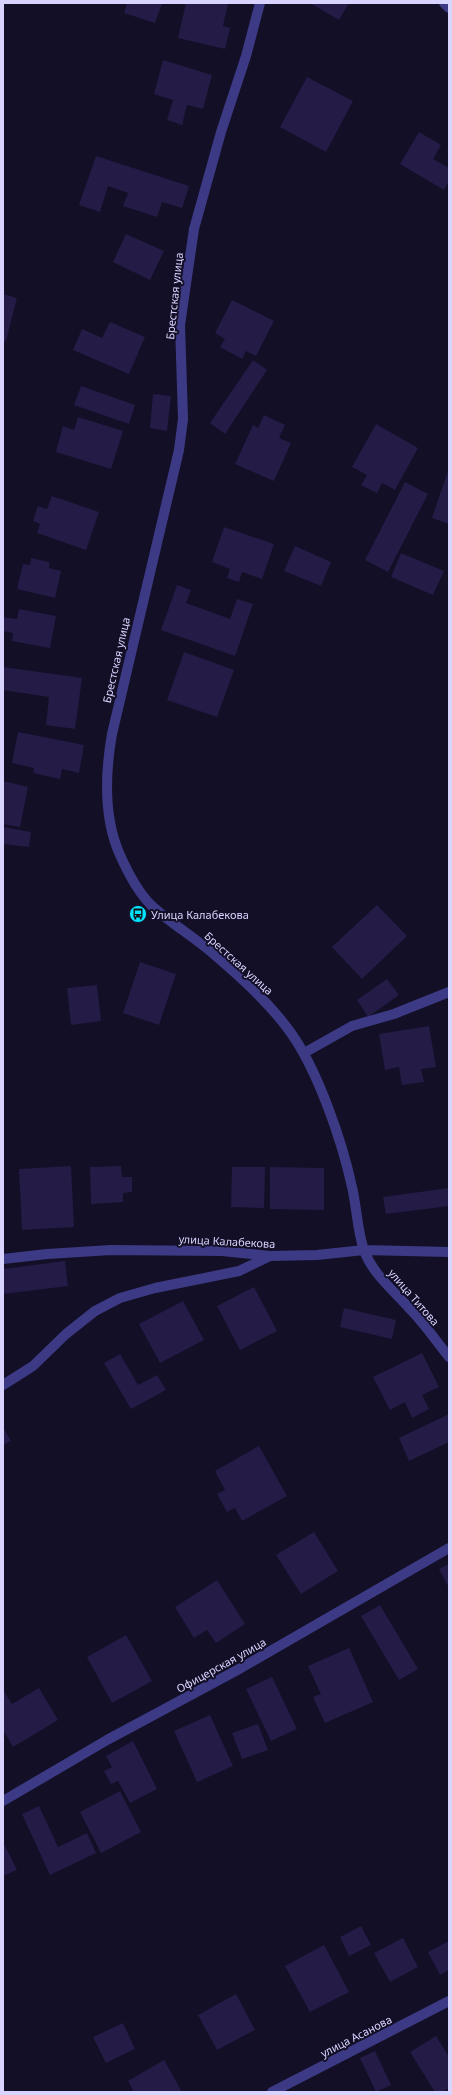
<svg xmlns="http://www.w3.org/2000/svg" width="452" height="2095" viewBox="0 0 452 2095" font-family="'Noto Sans',sans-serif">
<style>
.building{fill:#241b47}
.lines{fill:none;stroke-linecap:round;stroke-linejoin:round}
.minor{stroke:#3d3a85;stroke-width:10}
.labels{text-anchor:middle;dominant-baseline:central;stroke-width:4;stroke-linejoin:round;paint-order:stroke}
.street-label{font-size:11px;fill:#d9d4ff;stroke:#130f26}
.poi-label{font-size:11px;fill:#d9d4ff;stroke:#130f26;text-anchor:start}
</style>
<rect width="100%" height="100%" fill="#130f26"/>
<path class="building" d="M 127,3 L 162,3 L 155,23 L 124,13 Z
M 186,3 L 228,3 L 223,26 L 230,28 L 225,49 L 178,38 Z
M 310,3 L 349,3 L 339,20 Z
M 163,60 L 212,75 L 203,109 L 187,105 L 182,125 L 167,120 L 173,100 L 154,94 Z
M 307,77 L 353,101 L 326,152 L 280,127 Z
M 419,132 L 441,145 L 433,159 L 449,168 L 449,181 L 444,190 L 400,164 Z
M 96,156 L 189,186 L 182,208 L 162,202 L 157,217 L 123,206 L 128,193 L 108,186 L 100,212 L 79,205 Z
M 126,234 L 164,251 L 150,280 L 113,262 Z
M 3,294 L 17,298 L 6,341 L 3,341 Z
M 232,300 L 274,321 L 256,356 L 246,351 L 242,359 L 220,347 L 225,339 L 215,333 Z
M 110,322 L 145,337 L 129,374 L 73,350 L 82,329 L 102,338 Z
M 253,360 L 267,370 L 225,434 L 210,423 Z
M 81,386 L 135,405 L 129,424 L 74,405 Z
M 153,394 L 171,396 L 167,431 L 150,428 Z
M 264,415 L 285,425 L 279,438 L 291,443 L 274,481 L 235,464 L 253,425 L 258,428 Z
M 78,417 L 123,431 L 111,469 L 56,452 L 63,426 L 74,430 Z
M 376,424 L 418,448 L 395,490 L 382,483 L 377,493 L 361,485 L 367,475 L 352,467 Z
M 449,468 L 449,524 L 432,518 Z
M 405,482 L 428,494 L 388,572 L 365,560 Z
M 52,496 L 99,512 L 86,550 L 37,533 L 40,524 L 33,521 L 38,506 L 47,509 Z
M 224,527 L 274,544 L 262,579 L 242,572 L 239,582 L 227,578 L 230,569 L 212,562 Z
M 295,546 L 331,562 L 321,586 L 284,571 Z
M 401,553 L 444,571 L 433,595 L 391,577 Z
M 31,558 L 49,562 L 49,568 L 61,571 L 55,598 L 17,589 L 23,564 L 30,565 Z
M 177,585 L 191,590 L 186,603 L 230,619 L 237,599 L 253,604 L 235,656 L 161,630 Z
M 19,609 L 56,616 L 50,648 L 12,641 L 13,633 L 3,631 L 3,617 L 17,619 Z
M 184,652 L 234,670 L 217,717 L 167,700 Z
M 3,667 L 82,678 L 75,729 L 46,725 L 49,697 L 3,690 Z
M 18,732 L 84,745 L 79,773 L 62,769 L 60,779 L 33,773 L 34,768 L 12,763 Z
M 3,781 L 28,787 L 20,827 L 3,824 Z
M 3,827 L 31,832 L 29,847 L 3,844 Z
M 377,905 L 407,936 L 362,979 L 332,947 Z
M 140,962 L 176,974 L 159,1025 L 123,1013 Z
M 387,979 L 399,995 L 368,1017 L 357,1000 Z
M 97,985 L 101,1021 L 71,1025 L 67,988 Z
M 429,1026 L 436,1067 L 421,1069 L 424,1082 L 402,1085 L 399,1067 L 385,1070 L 379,1034 Z
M 71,1166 L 74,1227 L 22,1230 L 19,1169 Z
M 121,1166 L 122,1177 L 132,1177 L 132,1192 L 123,1193 L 123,1202 L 91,1204 L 90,1167 Z
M 232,1167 L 265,1167 L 264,1208 L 231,1207 Z
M 270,1167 L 324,1168 L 324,1210 L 270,1209 Z
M 449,1188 L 449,1206 L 386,1214 L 383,1197 Z
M 65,1261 L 68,1286 L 3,1294 L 3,1269 Z
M 254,1287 L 277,1331 L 240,1350 L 217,1306 Z
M 183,1301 L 204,1340 L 160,1363 L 139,1324 Z
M 344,1308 L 396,1320 L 392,1339 L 340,1327 Z
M 422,1353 L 439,1387 L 422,1395 L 429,1409 L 412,1418 L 405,1402 L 390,1410 L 373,1377 Z
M 120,1354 L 138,1385 L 157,1375 L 166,1390 L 131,1409 L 104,1363 Z
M 449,1414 L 449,1442 L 409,1461 L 399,1438 Z
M 3,1427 L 11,1441 L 3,1445 Z
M 259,1446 L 287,1496 L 242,1521 L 235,1508 L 227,1512 L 217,1494 L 225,1490 L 215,1471 Z
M 314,1532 L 338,1571 L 301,1594 L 276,1555 Z
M 449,1564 L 449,1588 L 439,1569 Z
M 217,1580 L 245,1624 L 216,1643 L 207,1630 L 194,1638 L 175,1607 Z
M 380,1605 L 418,1669 L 399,1680 L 361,1616 Z
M 126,1635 L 152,1681 L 112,1703 L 87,1657 Z
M 349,1648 L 373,1702 L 325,1723 L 313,1697 L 321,1694 L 308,1666 Z
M 272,1677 L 297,1729 L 271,1741 L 246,1689 Z
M 39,1688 L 58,1720 L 13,1747 L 3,1730 L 3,1690 L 12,1704 Z
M 210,1715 L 233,1766 L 197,1782 L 174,1731 Z
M 258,1724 L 268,1750 L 242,1759 L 232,1733 Z
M 133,1741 L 157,1789 L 130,1803 L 118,1781 L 111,1784 L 104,1771 L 112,1767 L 106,1756 Z
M 120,1791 L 141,1832 L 101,1853 L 80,1812 Z
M 39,1806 L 58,1847 L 87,1833 L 96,1853 L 50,1875 L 22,1814 Z
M 3,1842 L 17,1870 L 3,1876 Z
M 361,1926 L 371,1945 L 349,1956 L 340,1937 Z
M 403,1938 L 418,1967 L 390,1982 L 374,1953 Z
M 449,1941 L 449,1970 L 440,1975 L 428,1952 Z
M 324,1945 L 349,1992 L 310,2012 L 285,1966 Z
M 236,1994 L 255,2030 L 217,2050 L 198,2015 Z
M 123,2023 L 135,2049 L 106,2063 L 93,2037 Z
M 436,2036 L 449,2057 L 449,2088 L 443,2092 L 435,2092 L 410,2052 Z
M 375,2051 L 391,2085 L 376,2092 L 360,2058 Z
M 164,2060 L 182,2092 L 134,2092 L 128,2081 Z"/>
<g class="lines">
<path class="minor" d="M 260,3 L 246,56 L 221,132 L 194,229 L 180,325 L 183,419 L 179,450 L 112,734 C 105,774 103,817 120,855 C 128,873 137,891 151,905 C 169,922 191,935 210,951 C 238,975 269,1002 291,1033 C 318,1071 342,1141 352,1187 C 357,1208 357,1230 364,1250 C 372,1273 393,1290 409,1308 C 424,1323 436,1341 449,1357
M 444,3 L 449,8
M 304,1053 L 352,1026 L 394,1014 L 449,992
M 3,1259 L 47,1254 L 111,1250 L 222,1251 L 270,1256 L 317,1255 L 364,1250 L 449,1252
M 3,1385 L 33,1366 L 66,1334 L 95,1311 L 120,1298 L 155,1288 L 239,1271 L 270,1256
M 3,1801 L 107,1740 L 241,1668 L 449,1548
M 272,2092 L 449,2001"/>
</g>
<defs>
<g id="bus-disc" transform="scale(0.9)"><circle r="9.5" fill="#00e5ff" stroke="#130f26"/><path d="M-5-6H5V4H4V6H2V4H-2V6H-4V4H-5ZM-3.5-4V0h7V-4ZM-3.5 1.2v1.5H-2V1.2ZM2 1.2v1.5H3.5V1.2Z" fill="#111"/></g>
</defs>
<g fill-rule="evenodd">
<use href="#bus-disc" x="138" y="914"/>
</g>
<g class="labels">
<g class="street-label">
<text transform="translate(174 296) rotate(-84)">Брестская улица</text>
<text transform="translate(116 660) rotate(-77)">Брестская улица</text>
<text transform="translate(239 963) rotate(42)">Брестская улица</text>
<text transform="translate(227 1241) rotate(3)">улица Калабекова</text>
<text transform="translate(414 1297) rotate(49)">улица Титова</text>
<text transform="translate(221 1665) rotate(-29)">Офицерская улица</text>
<text transform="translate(356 2036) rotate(-27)">улица Асанова</text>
</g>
<g class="poi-label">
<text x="151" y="914">Улица Калабекова</text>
</g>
</g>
<rect width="452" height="2095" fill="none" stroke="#d9d4ff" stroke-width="8"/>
</svg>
